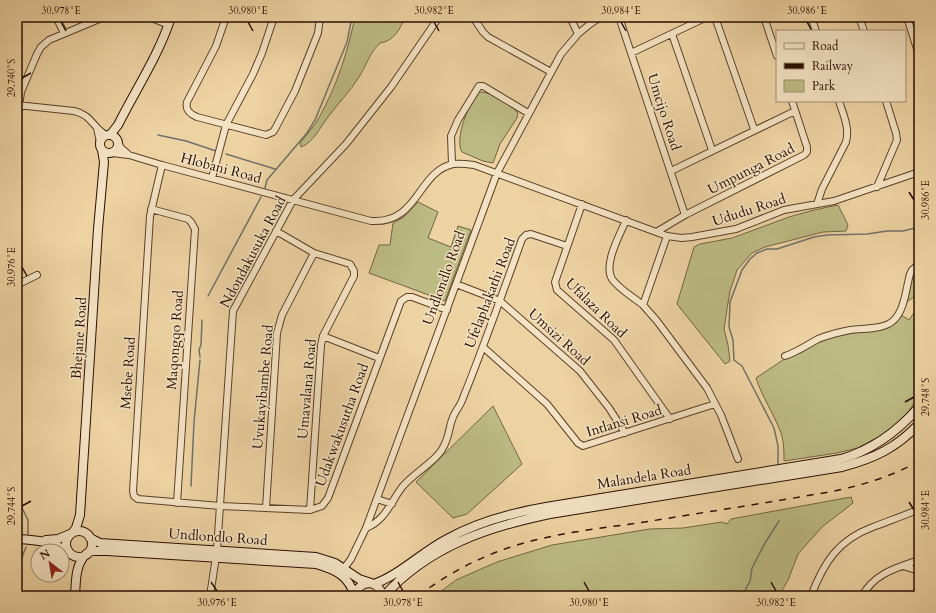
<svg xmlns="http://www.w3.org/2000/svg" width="936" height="613" viewBox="0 0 936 613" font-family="Cardo,serif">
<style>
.green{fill:#bcbb83;stroke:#736442}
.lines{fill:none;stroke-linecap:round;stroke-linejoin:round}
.stream{stroke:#6f726a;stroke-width:1.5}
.street-casing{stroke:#5b3f28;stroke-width:8}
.secondary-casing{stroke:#2a0e00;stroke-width:10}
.street{stroke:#f3e2c3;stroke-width:6}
.secondary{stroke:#f3e2c3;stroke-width:8}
.rail{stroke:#2a0e00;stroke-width:1.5;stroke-dasharray:7 7;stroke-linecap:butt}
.ticks{fill:none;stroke:#2a0e00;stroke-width:1.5}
.labels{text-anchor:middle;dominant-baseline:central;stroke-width:3;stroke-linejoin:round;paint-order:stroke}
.street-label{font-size:14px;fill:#2a0e00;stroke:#f3e2c3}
.neatline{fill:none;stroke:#2a0e00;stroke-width:1.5}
.ticks-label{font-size:10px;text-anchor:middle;fill:#2a0e00}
</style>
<rect width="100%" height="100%" fill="#edd2a2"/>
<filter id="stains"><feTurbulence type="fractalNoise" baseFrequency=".005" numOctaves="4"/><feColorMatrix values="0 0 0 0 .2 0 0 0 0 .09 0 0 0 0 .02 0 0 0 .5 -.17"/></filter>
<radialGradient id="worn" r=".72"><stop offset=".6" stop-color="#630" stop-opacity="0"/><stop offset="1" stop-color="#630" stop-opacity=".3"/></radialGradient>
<path class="green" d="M 355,17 L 405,17 C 401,28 393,42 380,43 C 370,52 366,66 359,77 C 350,92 338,103 328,117 C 321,126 313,143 301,147 L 300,143 C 307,134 315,126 320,116 C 337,85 348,51 355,17 Z
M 480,92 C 495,93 509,102 518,113 L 517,118 L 500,144 L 493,163 L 483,161 L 462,152 C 454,140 469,100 480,92 Z
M 418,202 L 438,212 L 428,238 L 451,247 L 458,226 L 471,230 L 445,301 L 369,273 L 379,245 L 390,245 L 393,223 L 404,217 Z
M 838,205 L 848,225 L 846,231 L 823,232 L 765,247 L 752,253 L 737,270 L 730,291 L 727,309 L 724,329 L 728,345 L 730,361 L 725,364 L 677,304 L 694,247 L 700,244 L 732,238 L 789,217 L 814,210 Z
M 919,267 L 919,296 L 914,297 L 905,303 C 908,290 910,277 919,267 Z
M 919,306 L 919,396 L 908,412 L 896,424 L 882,435 L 857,448 L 837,453 L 784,461 C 784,452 784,442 781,433 C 774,414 762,397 756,378 L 786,358 L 802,352 L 819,342 L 834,336 L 887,328 L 901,315 L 909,320 Z
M 493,406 L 522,464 L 467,514 L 453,518 L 416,482 Z
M 851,497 L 853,503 L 822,527 L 798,554 L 788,580 L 779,596 L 435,596 L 456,580 L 497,562 L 552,545 L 650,529 L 683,528 L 722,522 L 727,524 L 731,519 Z"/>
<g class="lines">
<path class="stream" d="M 158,135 L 186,141 L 216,151
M 226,154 L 275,169
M 265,188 L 267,180 L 307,133 L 315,120 L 347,42 L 352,17
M 208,296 L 261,197
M 200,357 L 199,350 L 201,345 L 202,320
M 778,464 L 778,446 L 774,428 L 742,366 L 734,360 L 733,340 L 729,327 L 730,302 L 742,270 L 750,259 L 757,253 L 767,249 L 777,249 L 814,237 L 827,235 L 867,234 L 887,231 L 903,231 L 919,227
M 191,486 L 194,422 L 200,360
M 17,498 L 28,520 L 28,534
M 17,570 L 26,547
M 742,596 L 750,581 L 752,568 L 765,543 L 779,521"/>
<g class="street-casing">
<path id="street" d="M 56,17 L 64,33
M 149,17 L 169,25
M 226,17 L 216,46 L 187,102 C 185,110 190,114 197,117 L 266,135 L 273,132 L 275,129 L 295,91 L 318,33 L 320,17
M 473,17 L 483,32 L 488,37 L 551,72
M 570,17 L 578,34
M 619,17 L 685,215
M 715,17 L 754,129
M 764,17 L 777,56
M 811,17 L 816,31
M 859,17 L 864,31
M 907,17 L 919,55
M 672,34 L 712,150
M 631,53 L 707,17
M 17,105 L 74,111 C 92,115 92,127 106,135
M 17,121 L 21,92 L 37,54 L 41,47 L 49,40 L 104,17
M 97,128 L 100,142
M 118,142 L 121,148 L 128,154
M 112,153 L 129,155 L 162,165 L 371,221 C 419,224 417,172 453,164 C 460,163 467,164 474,165 L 667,236 L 682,238 L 692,237 L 736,229 L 784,210 L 834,201 L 919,172
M 452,164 L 451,136 L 458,120 L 479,86 L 483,86 L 528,113
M 162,165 L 150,216 L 133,491 L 134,496 L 138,499 L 220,506 L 310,510 L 322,506 L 328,498 L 401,301 L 407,297 L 412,297 L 447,310
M 671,171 L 795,111
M 212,178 L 226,125 L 253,74 L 262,53 L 274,17
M 877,187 L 897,140 L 896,133 L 886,101
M 582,204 L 555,282 L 557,290 L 614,340 L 670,419
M 817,204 L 822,189 L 846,142 C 850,128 843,114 839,101
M 151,209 L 188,219 L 191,222 L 195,229 L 177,503
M 626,220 C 620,235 603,264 612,279 C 619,289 633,297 643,305
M 276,231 L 314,253 L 350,264 L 354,271 L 354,276 L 323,336 L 321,345 L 310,510
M 658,231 L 685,215 L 804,155 L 807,152 L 807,147 L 792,101
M 667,236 L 643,305 L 657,321 L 707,388 L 721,415 L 738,459
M 17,282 L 23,282 L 37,275
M 456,284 L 500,301 L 580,371 L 609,408 L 625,433
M 323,336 L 379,358
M 483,347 L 547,404 L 578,443 L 583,446 L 715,404
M 785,356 C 797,352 807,345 818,339 C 828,335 840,332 850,330 C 864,328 884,330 894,320 C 905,309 906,288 910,274 L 912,270 L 919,264
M 377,499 L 392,504
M 266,508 L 277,333 L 282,315 L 314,253
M 366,528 C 386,520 391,501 403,486 C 414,473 433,463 441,451 C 450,438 448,429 453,417 C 456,410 461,405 463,398 C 484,346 503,292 522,239 L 526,235 L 531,234 L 567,246
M 903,566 L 919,571
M 341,572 L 351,559 L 366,528 L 497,173 L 561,54 L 578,34 L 590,24 L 601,17
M 210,596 L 217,550 L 233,311 L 293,200 L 346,144 L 391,87 L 439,17
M 811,596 C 824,562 838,540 873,527 C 888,521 904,516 919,509
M 862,596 C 875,573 896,568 919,560"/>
</g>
<g class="secondary-casing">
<path id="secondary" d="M100 144a9 9 0 1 1 18 0a9 9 0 1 1-18 0Z
M 110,135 L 118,125 C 136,89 159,55 171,17
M66 544a13 13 0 1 1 26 0a13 13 0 1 1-26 0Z
M 73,532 L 76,528 L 80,515 L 98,229 L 104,162 L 102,150
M 90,538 L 100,543 L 316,557 L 335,563 L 359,579 L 371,583
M 17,539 C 35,540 54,541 69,553
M 46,540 L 58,539 L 70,534
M 89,552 L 93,551 L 107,551 L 316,564 C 336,570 348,575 355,596
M 374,584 C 401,574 422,552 447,539 C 478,522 511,513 546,507 L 841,459 C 873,450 897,432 919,407
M 75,596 C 76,582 75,565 86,554
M 355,596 C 358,579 380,579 382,596
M 384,596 C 428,547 487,527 550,514 L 842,467 C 875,458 896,448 919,424"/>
</g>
<use href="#street" class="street"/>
<use href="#secondary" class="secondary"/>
<path class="rail" d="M 418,596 C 447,574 479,557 514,546 C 558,532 606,528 651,521 C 712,511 773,502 834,491 C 863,485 893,476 919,461"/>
</g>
<path class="ticks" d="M 61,22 L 66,31M 248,22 L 253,31M 434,22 L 439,31M 621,22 L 626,31M 807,22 L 812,31M 22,78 L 31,73M 909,192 L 914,200M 22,267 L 27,276M 905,402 L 914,397M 909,502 L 914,510M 22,506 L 31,501M 211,582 L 217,591M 398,582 L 403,591M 584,582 L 589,591M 771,582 L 776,591"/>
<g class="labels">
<g class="street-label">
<text transform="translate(664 112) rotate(72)">Umcijo Road</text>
<text transform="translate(221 168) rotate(15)">Hlobani Road</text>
<text transform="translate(751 169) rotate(-27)">Umpunga Road</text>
<text transform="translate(749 210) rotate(-18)">Ududu Road</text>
<text transform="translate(253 252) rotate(-62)">Ndondakusuka Road</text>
<text transform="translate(444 278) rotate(-70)">Undlondlo Road</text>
<text transform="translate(490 293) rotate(-69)">Ufelaphakathi Road</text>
<text transform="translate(596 308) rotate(44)">Ufalaza Road</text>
<text transform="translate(559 337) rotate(42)">Umsizi Road</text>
<text transform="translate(79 338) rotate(-86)">Bhejane Road</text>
<text transform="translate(175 340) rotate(-86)">Maqongqo Road</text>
<text transform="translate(128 373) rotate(-86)">Msebe Road</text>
<text transform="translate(263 387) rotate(-85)">Uvukayibambe Road</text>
<text transform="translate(307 389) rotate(-85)">Umavalana Road</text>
<text transform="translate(624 421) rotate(-17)">Intlansi Road</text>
<text transform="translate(342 425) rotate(-70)">Udakwakusutha Road</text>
<text transform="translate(644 477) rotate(-9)">Malandela Road</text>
<text transform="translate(218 537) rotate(4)">Undlondlo Road</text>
</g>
</g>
<rect width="936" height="613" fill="none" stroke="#edd2a2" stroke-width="44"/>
<rect x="776" y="30" width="130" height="72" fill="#f3e2c3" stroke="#a38d75"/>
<rect x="784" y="43" width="20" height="6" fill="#f3e2c3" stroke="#a38d75"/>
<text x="812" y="50" font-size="12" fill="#2a0e00">Road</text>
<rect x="784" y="63" width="20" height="6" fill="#2a0e00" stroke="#a38d75"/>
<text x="812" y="70" font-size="12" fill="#2a0e00">Railway</text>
<rect x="784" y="80" width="20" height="12" fill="#bcbb83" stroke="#a38d75"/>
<text x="812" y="90" font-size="12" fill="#2a0e00">Park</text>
<g transform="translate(50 563) rotate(329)"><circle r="19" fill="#f3e2c3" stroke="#a38d75"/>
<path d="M0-3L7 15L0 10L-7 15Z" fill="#8f2418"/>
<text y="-6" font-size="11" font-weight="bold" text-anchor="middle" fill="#2a0e00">N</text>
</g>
<rect x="22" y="22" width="892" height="569" class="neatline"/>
<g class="ticks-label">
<text x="61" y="14">30.978°E</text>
<text x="248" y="14">30.980°E</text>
<text x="434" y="14">30.982°E</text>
<text x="621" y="14">30.984°E</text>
<text x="807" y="14">30.986°E</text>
<text transform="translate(11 78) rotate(-90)" y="4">29.740°S</text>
<text transform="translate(925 200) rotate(-90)" y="4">30.986°E</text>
<text transform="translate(11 267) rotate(-90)" y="4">30.976°E</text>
<text transform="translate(925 397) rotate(-90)" y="4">29.748°S</text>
<text transform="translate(11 506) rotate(-90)" y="4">29.744°S</text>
<text transform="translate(925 510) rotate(-90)" y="4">30.984°E</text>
<text x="217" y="606">30.976°E</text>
<text x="403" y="606">30.978°E</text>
<text x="589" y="606">30.980°E</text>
<text x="776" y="606">30.982°E</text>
</g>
<rect width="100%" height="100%" filter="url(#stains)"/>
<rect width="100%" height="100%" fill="url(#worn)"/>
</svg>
